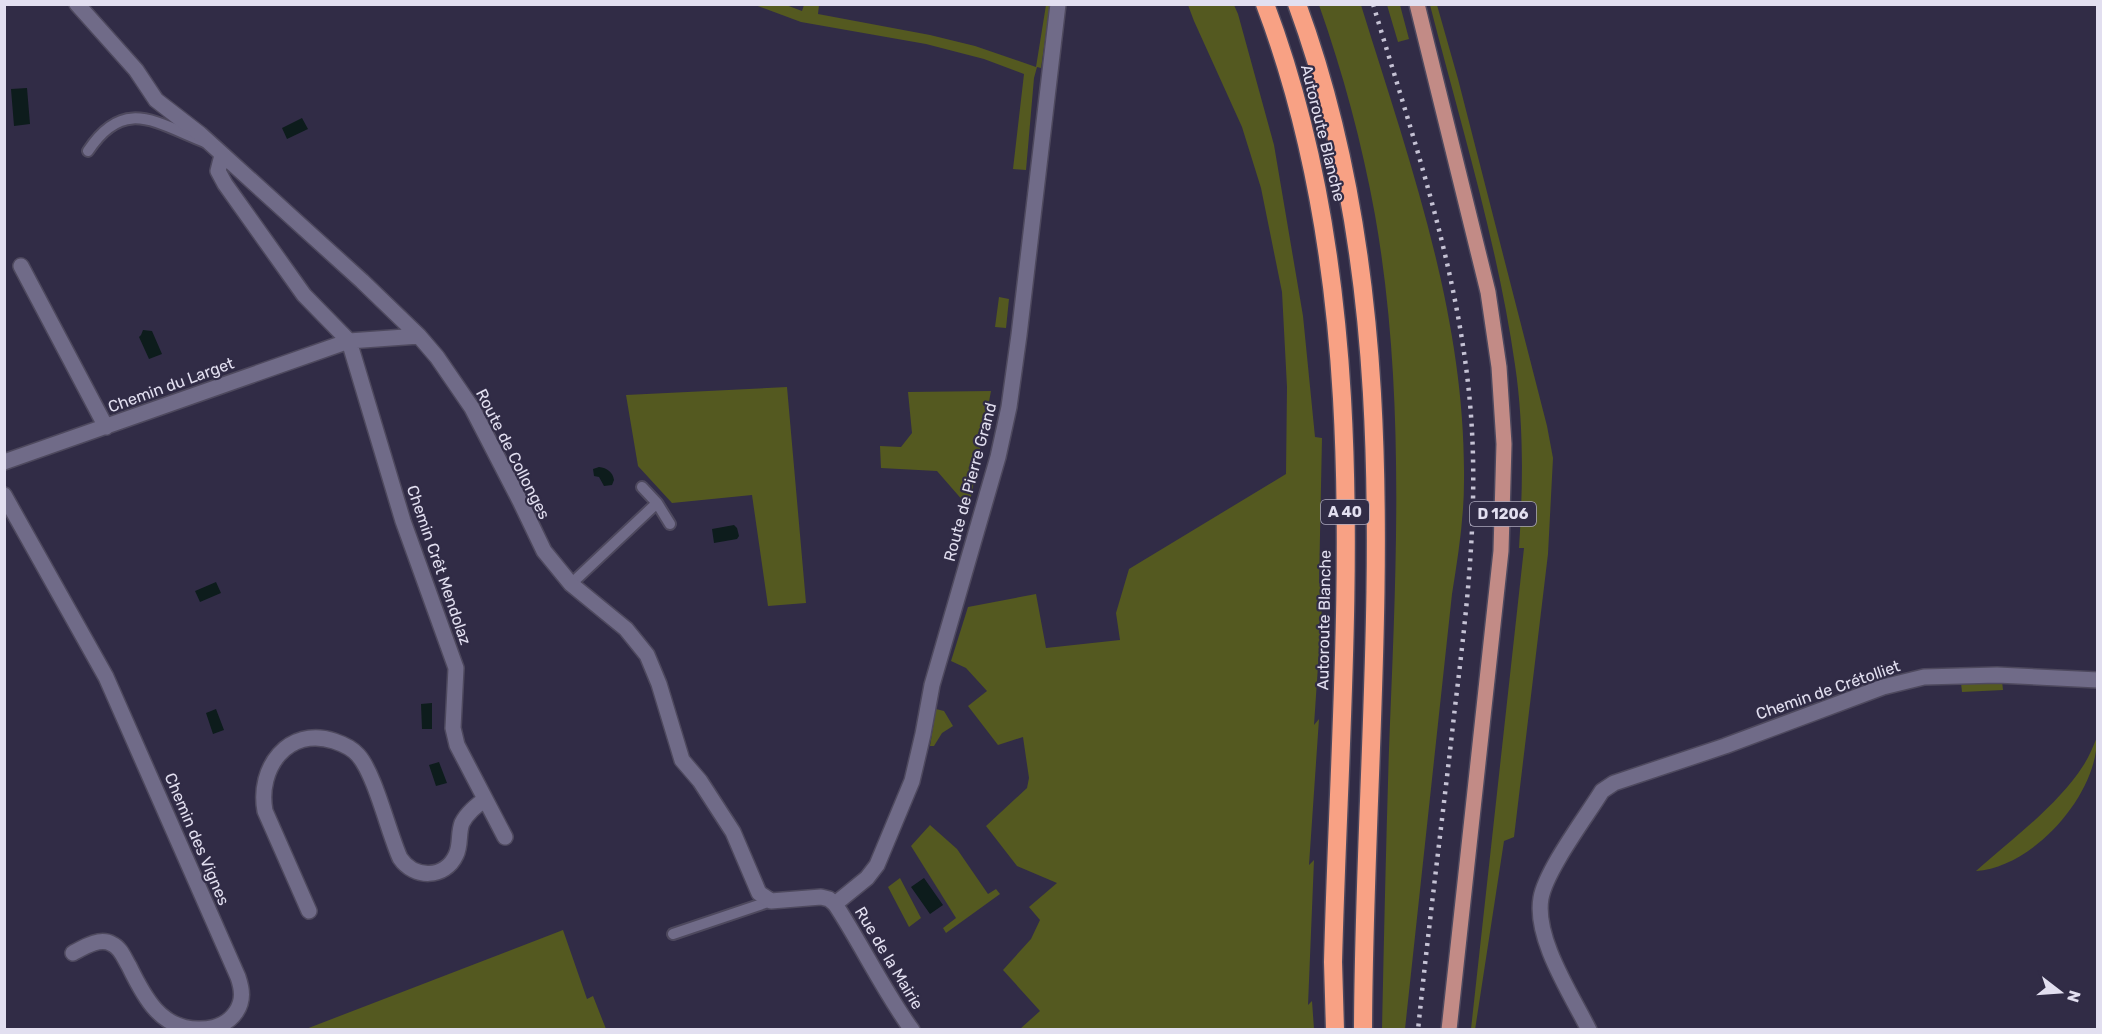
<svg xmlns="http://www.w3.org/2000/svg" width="2102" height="1034" viewBox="0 0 2102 1034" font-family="Rubik,sans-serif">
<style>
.green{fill:#545920}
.water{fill:#0d1c1c}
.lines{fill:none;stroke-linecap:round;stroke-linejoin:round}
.service-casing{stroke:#4e495e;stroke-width:14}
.minor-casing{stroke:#4e495e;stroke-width:18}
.tertiary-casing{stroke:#4e495e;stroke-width:18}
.primary-casing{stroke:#4e495e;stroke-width:18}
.motorway-casing{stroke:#4e495e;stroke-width:21}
.service{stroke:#706b88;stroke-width:10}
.minor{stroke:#706b88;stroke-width:15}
.tertiary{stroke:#706b88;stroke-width:15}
.primary{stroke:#c28b86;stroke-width:15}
.motorway{stroke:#f8a184;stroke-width:18}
.rail{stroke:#c5c2d4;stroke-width:4.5;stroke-dasharray:3 6;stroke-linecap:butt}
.labels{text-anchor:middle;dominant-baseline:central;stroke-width:4.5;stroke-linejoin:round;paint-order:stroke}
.shield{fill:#312c46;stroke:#ada9bd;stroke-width:1.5}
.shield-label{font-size:15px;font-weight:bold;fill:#e2dff0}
.street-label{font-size:16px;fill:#e2dff0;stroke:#312c46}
</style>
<rect width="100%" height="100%" fill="#312c46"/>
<path class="green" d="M 755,5 L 786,5 L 802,11 L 804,5 L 819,5 L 818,14 L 930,35 L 975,46 L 1036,67 L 1046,5 L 1050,5 L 1041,68 L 1037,67 L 1034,78 L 1026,170 L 1013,169 L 1024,74 L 984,59 L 926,44 L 801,22 Z
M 1188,5 L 1234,5 L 1238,14 L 1274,145 L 1303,316 L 1315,437 L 1322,438 L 1319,584 L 1324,577 L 1314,725 L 1319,719 L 1309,865 L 1314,860 L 1308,1005 L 1312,1001 L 1314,1029 L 1020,1029 L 1040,1011 L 1003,970 L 1031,939 L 1040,920 L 1029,907 L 1057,883 L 1017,866 L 986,826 L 1027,788 L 1029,778 L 1023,737 L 998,745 L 968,706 L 987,691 L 966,668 L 951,661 L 968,607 L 1036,594 L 1046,648 L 1120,640 L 1116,613 L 1129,569 L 1286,474 L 1287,387 L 1282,292 L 1261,188 L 1242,127 L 1194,21 Z
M 1319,5 L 1361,5 C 1409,160 1466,316 1464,481 C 1464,519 1458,557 1452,594 L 1405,1029 L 1382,1029 C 1384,936 1386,843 1389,749 C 1396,572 1406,391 1375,215 C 1362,143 1343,73 1319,5 Z
M 1387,5 L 1400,5 L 1409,39 L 1398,42 Z
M 1430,5 L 1437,5 L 1458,79 L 1547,426 L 1553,458 L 1548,554 L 1514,837 L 1504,841 L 1475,1030 L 1471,1029 L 1524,548 L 1519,548 C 1523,487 1524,425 1515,365 C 1498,245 1460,122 1430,5 Z
M 999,297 L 1009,299 L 1006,328 L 995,327 Z
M 787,387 L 806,603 L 768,606 L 752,495 L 672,503 L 638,466 L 626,395 Z
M 991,391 L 970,502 L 964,502 L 937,471 L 881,468 L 880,446 L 901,447 L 912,433 L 908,392 Z
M 2002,681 L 2003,690 L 1962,692 L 1961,683 Z
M 936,709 L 944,711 L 953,726 L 942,733 L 934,746 L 930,746 Z
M 2097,737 C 2098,794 2034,867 1976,871 C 2011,840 2058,805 2083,766 C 2089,757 2093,747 2097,737 Z
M 930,825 L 957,849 L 988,894 L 996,889 L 1000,894 L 946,933 L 943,928 L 956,918 L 911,846 Z
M 900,878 L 921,918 L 909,927 L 888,887 Z
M 563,930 L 587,999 L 593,996 L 606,1029 L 306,1029 Z"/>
<path class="water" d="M 27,88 L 30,124 L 14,126 L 11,89 Z
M 302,118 L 308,129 L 287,139 L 282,128 Z
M 143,330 L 152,331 L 162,354 L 149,359 L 139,337 L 141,335 Z
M 599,467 C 607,468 613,472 614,480 L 612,485 L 604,486 L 599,477 L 594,476 L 593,469 Z
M 734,525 L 737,528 L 739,536 L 737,539 L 714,543 L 712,529 Z
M 216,582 L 221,593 L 200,602 L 195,591 Z
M 432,703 L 432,729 L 422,729 L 421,704 Z
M 216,709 L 224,730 L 213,734 L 206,713 Z
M 439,762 L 447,783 L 436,786 L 429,765 Z
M 924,878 L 943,905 L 930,914 L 911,887 Z"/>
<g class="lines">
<g class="service-casing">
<path id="service" d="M 88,151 C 124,96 156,123 205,142
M 642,487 L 657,503 L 670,524
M 571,584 L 657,503
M 673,934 L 771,901"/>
</g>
<g class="minor-casing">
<path id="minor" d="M 77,4 L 136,70 L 156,100 L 200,134 L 362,281 L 419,336 L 437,357 L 472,408 L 520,501 L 544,551 L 571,584 L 626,629 L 647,655 L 659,684 L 682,760 L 700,781 L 733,832 L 759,893 L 771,901 L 821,897 L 829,899 L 835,904
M 222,155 L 218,171 L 225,184 L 304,295 L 349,341 L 403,521 L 456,668 L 453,728 L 457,745 L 505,837
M 21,266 L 106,427
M 4,462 L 349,341 L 419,336
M 4,495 L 106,677 L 238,977 C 242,989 244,1000 236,1012 C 228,1024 214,1029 200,1029 C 161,1030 144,997 129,966 C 124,958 121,948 112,944 C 100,937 84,947 73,953
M 309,911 L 265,811 C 257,768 288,726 334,741 C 343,744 352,748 358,755 C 375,774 388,831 400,858 C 414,879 445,879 456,855 C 461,845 458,833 462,823 C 467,813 476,806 485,799
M 1589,1030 C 1571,994 1534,938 1541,898 C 1546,870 1586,817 1602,791 L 1614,783 L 1725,746 L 1883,687 L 1924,677 L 1997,675 L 2098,680"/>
</g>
<g class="tertiary-casing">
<path id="tertiary" d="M 912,1030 C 883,990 862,945 835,904 L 867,878 L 877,865 L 912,781 L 923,734 L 932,685 L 998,457 L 1009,407 L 1019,335 L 1058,4"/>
</g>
<g class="primary-casing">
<path id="primary" d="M 1417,4 L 1488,292 L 1499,367 L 1504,444 L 1501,551 L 1449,1030"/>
</g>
<g class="motorway-casing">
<path id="motorway" d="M 1265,4 C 1380,308 1341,644 1333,962 L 1335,1030
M 1297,4 C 1418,332 1364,689 1363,1030"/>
</g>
<use href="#service" class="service"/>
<use href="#minor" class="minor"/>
<use href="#tertiary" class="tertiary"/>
<use href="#primary" class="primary"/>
<use href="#motorway" class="motorway"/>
<path class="rail" d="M 1373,4 C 1415,145 1464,284 1472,431 C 1477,524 1466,616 1455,707 C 1443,815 1429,922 1418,1030"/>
</g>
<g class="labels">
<g class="shield">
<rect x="1321" y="500" width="48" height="24" rx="4.5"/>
<rect x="1470" y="502" width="66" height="24" rx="4.5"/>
</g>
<g class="shield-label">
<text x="1345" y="512">A 40</text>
<text x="1503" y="514">D 1206</text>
</g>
<g class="street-label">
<text transform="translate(1323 133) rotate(76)">Autoroute Blanche</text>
<text transform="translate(171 385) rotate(-20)">Chemin du Larget</text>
<text transform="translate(513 454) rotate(63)">Route de Collonges</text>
<text transform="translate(970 482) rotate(-75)">Route de Pierre Grand</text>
<text transform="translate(439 565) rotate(71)">Chemin Crêt Mendolaz</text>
<text transform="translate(1324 620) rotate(-89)">Autoroute Blanche</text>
<text transform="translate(1828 690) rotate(-19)">Chemin de Crétolliet</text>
<text transform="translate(197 839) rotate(67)">Chemin des Vignes</text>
<text transform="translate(889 958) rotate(59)">Rue de la Mairie</text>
</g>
</g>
<rect width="2102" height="1034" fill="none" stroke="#e2dff0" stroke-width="12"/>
<g transform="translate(2060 992) rotate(107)" stroke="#312c46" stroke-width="4.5" paint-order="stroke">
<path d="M0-4.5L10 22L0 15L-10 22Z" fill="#e2dff0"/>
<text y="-9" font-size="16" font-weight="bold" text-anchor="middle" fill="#e2dff0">N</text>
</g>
</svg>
